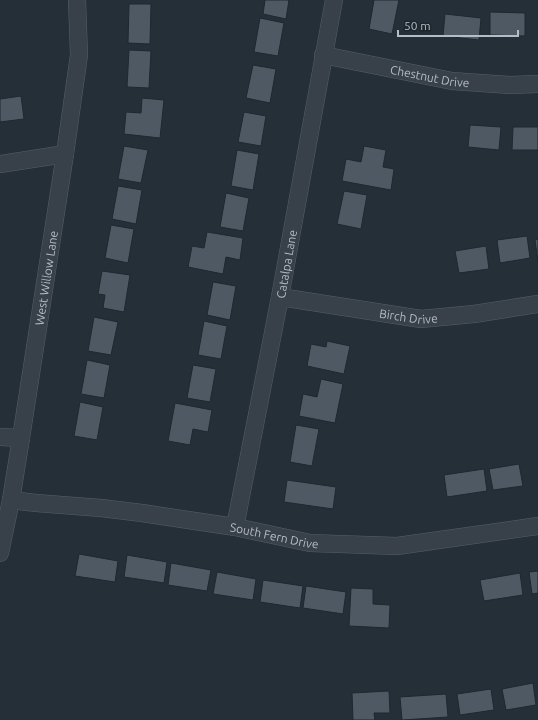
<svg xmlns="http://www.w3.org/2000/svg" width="538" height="720" viewBox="0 0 538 720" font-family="Ubuntu,sans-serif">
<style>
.building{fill:#4e5964;stroke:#1f2830}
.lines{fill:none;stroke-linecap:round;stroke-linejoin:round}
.minor-casing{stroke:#565f67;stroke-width:18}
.minor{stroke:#384149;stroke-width:17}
.labels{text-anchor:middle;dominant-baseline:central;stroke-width:3.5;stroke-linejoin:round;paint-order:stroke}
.street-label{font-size:12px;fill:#b4bcc5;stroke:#1e262e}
</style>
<rect width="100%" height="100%" fill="#252f38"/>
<path class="building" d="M 265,0 L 289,0 L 286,19 L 263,14 Z
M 374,0 L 399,0 L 392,34 L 369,29 Z
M 129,4 L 151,4 L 150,44 L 128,43 Z
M 490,12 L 525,13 L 525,36 L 490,35 Z
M 445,14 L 481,18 L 479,40 L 443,36 Z
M 260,18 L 284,23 L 278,56 L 254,52 Z
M 129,50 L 151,51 L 149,88 L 127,87 Z
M 253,65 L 276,69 L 270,103 L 246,98 Z
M 21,96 L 24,119 L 0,122 L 0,99 Z
M 142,98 L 164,100 L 160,138 L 124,134 L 126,112 L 141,113 Z
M 244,112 L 266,116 L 261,146 L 238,142 Z
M 470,125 L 501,127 L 499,150 L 468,147 Z
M 513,127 L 538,127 L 538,150 L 512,150 Z
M 124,146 L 148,150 L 141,183 L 118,179 Z
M 364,146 L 386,150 L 383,167 L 394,169 L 391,190 L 342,181 L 346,159 L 361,162 Z
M 237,150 L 259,154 L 253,190 L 231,186 Z
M 118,186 L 142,190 L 136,224 L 112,219 Z
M 344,191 L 367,195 L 361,229 L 337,224 Z
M 226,193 L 249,198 L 243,231 L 220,227 Z
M 111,225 L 134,229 L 128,263 L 105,258 Z
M 207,232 L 243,238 L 240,260 L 226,257 L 223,274 L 188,267 L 192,246 L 204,248 Z
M 527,236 L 530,258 L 500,263 L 497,240 Z
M 538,239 L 538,262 L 535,240 Z
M 486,246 L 489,269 L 459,273 L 455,251 Z
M 102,271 L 130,275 L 124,312 L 103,308 L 105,295 L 98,294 Z
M 213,282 L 236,286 L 230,320 L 207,315 Z
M 94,317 L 118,322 L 111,355 L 88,351 Z
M 204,321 L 227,326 L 221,359 L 198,355 Z
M 327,341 L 350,346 L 344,374 L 307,366 L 311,344 L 326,347 Z
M 87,360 L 110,365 L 104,398 L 81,394 Z
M 193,365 L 216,369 L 210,402 L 187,398 Z
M 321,379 L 343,384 L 335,423 L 299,416 L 303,394 L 317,397 Z
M 80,402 L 103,407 L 97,440 L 74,436 Z
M 175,403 L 212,410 L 208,432 L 193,429 L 190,445 L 168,441 Z
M 296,425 L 319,429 L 312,466 L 290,462 Z
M 519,464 L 523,486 L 493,490 L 489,469 Z
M 484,469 L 487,491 L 447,497 L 444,475 Z
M 287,480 L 336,487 L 333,509 L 284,502 Z
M 79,554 L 118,561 L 115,582 L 75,576 Z
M 127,555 L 167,562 L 164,583 L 124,577 Z
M 171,563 L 211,570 L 207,591 L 168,585 Z
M 538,571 L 538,593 L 532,594 L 529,572 Z
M 217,572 L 256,579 L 253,600 L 213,594 Z
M 520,573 L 523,595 L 484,601 L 480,580 Z
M 263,580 L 303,586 L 300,608 L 260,602 Z
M 306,586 L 346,592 L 343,614 L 303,608 Z
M 351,588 L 373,589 L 373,604 L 390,605 L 389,628 L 349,626 Z
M 533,683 L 536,705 L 506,710 L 502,689 Z
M 491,689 L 494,710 L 460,715 L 457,694 Z
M 389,691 L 390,713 L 374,713 L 375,720 L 353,720 L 352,693 Z
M 446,694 L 448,717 L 402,720 L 400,697 Z"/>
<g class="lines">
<g class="minor-casing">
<g id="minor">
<path id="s1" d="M 323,55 L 452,81 L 510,85 L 538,84"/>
<path d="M 0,164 L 65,154"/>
<path id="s2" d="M 280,297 L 421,319 L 474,314 L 538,304"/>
<path d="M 0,437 L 21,438"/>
<path id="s3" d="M 11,500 L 36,503 L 101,508 L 142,513 L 235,527 L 310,543 L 397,546 L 538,526"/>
<path id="s4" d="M 235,527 L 280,297 L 334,0"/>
<path id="s5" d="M 0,553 L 11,500 L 21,438 L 65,154 L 79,55 L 77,0"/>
</g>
</g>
<use href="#minor" class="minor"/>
</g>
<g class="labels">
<g class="street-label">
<text stroke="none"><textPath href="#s1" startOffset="109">Chestnut Drive</textPath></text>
<text stroke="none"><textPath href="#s4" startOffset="268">Catalpa Lane</textPath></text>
<text stroke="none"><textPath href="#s5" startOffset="279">West Willow Lane</textPath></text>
<text stroke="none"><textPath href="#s2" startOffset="130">Birch Drive</textPath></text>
<text stroke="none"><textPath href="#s3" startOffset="266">South Fern Drive</textPath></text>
</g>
</g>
<path d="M398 30v6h120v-6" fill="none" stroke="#b4bcc5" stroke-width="2"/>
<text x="404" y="30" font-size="12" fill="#b4bcc5" stroke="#1e262e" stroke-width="3" paint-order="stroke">50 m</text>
</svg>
